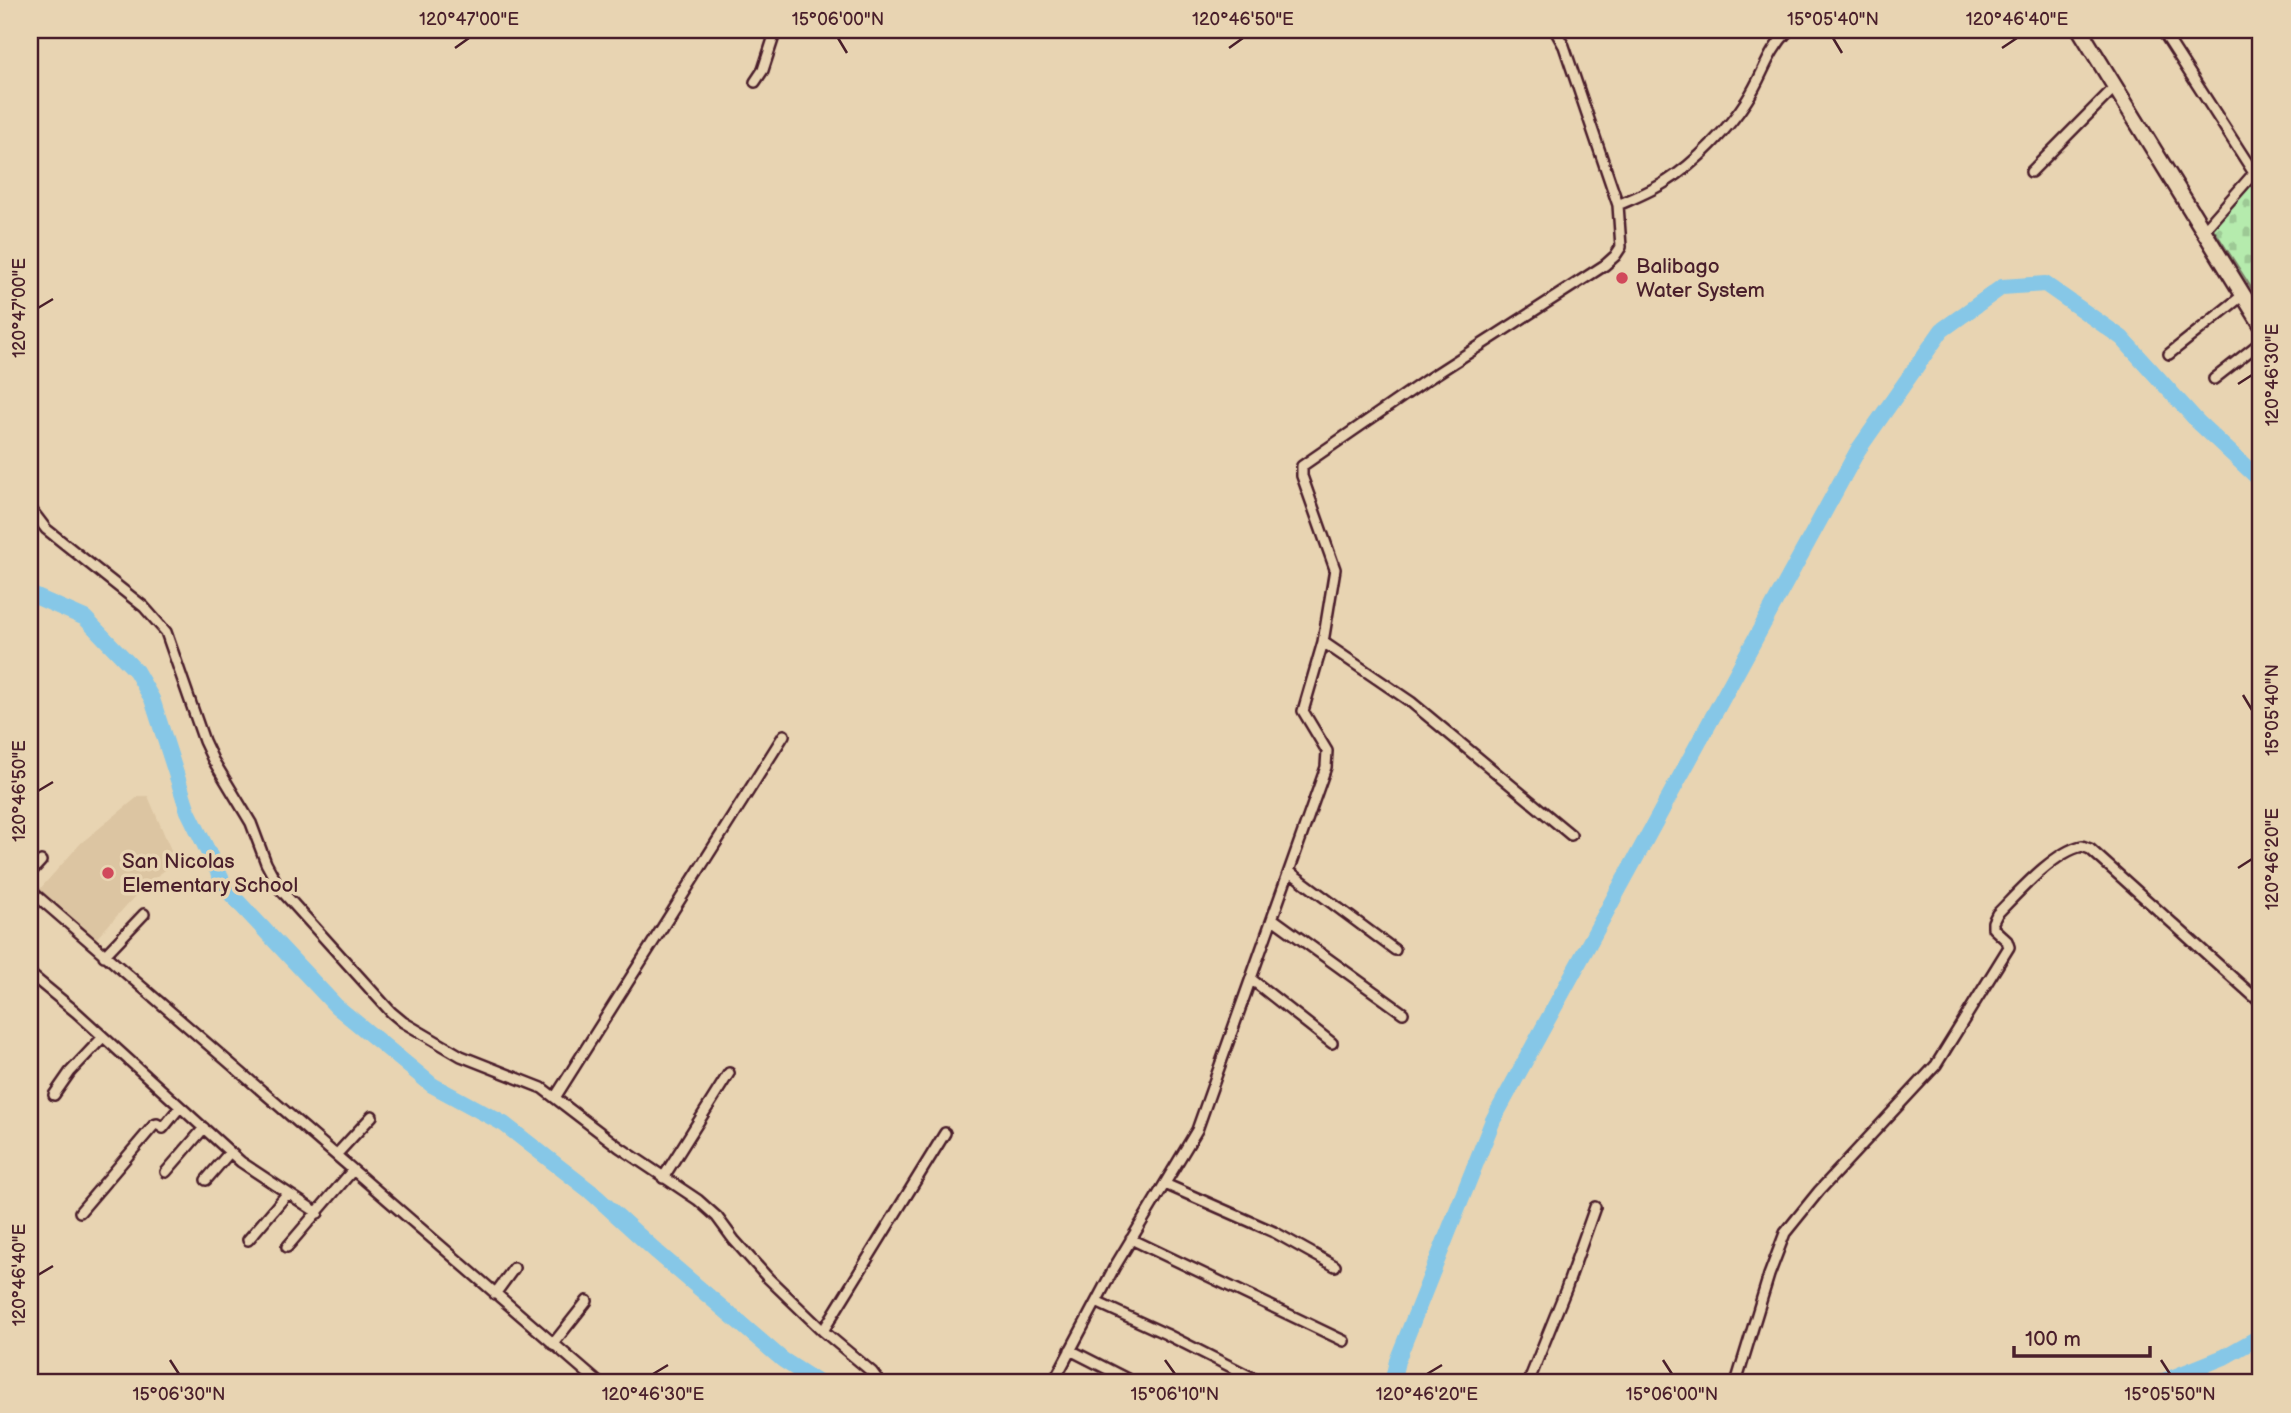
<svg xmlns="http://www.w3.org/2000/svg" width="2291" height="1413" viewBox="0 0 2291 1413" font-family="'Balsamiq Sans',sans-serif">
<style>
.built{fill:#dcc5a2}
.cemetery{fill:url(#cemetery-stones);stroke:#80856c;stroke-width:2}
.lines{fill:none;stroke-linecap:round;stroke-linejoin:round}
.river{stroke:#86c7e7;stroke-width:16}
.minor-casing{stroke:#4a1f2b;stroke-width:14}
.primary-casing{stroke:#4a1f2b;stroke-width:19}
.minor{stroke:#e8d4b2;stroke-width:9}
.primary{stroke:#e8d4b2;stroke-width:14}
.ticks{fill:none;stroke:#4a1f2b;stroke-width:2.5}
.poi-dot{fill:#d1495b;stroke:#e8d4b2;stroke-width:2.5}
.labels{text-anchor:middle;dominant-baseline:central;stroke-width:7;stroke-linejoin:round;paint-order:stroke}
.poi-label{font-size:21px;fill:#4a1f2b;stroke:#e8d4b2;text-anchor:start}
.neatline{fill:none;stroke:#4a1f2b;stroke-width:2.5}
.ticks-label{font-size:18px;text-anchor:middle;fill:#4a1f2b}
</style>
<defs>
<pattern id="cemetery-stones" width="16" height="16" patternUnits="userSpaceOnUse" patternTransform="scale(1.75)"><rect width="16" height="16" fill="#b5ebad"/><path d="M2 7V4a2 2 0 0 1 4 0v3zM10 15v-3a2 2 0 0 1 4 0v3z" fill="#9dc995"/></pattern>
</defs>
<rect width="100%" height="100%" fill="#e8d4b2"/>
<filter id="ink" filterUnits="userSpaceOnUse"><feTurbulence type="fractalNoise" baseFrequency=".0143" numOctaves="2"/><feDisplacementMap in="SourceGraphic" scale="14" xChannelSelector="R" yChannelSelector="G"/><feConvolveMatrix kernelMatrix="1 2 1 2 8 2 1 2 1" color-interpolation-filters="sRGB"/></filter>
<g filter="url(#ink)">
<path class="built" d="M 139,796 L 148,796 L 176,862 L 145,885 L 95,940 L 39,890 L 81,843 Z"/>
<path class="cemetery" d="M 2261,167 L 2261,303 L 2209,222 Z"/>
<g class="lines">
<path class="river" d="M 30,594 L 85,618 L 136,671 L 152,699 L 188,811 L 227,890 L 336,1006 L 432,1085 L 504,1124 L 590,1191 L 657,1252 L 783,1360 L 819,1383
M 1392,1383 L 1397,1361 L 1493,1120 L 1858,450 L 1942,330 L 2002,287 L 2045,284 L 2122,338 L 2198,422 L 2261,481
M 2159,1383 L 2224,1357 L 2261,1336"/>
<g class="minor-casing">
<path id="minor" d="M 2162,30 L 2254,173 L 2203,231
M 755,82 L 763,70 L 776,30
M 2031,172 L 2115,87
M 1618,205 C 1634,198 1652,191 1667,181 C 1696,163 1729,128 1747,100 C 1764,74 1766,54 1789,30
M 2169,354 L 2243,295
M 2214,379 L 2261,342
M 30,508 L 46,529 L 144,607 L 166,632 L 204,741 L 213,760 L 251,823 L 266,863 L 280,889 L 391,1012 L 403,1022 L 461,1056 L 542,1088 L 619,1147 L 698,1200 L 717,1217 L 734,1240 L 768,1278 L 823,1331 L 872,1372 L 880,1383
M 1323,642 L 1411,702 L 1571,835
M 1290,872 L 1395,950
M 30,873 L 41,861
M 30,890 L 599,1383
M 1273,919 L 1403,1013
M 104,956 L 144,914
M 30,974 L 76,1012 L 241,1162 L 318,1213
M 1251,979 L 1332,1043
M 54,1095 L 70,1072 L 103,1037
M 556,1096 L 784,735
M 336,1155 L 372,1116
M 166,1172 L 204,1128
M 663,1178 L 729,1073
M 206,1180 L 230,1152
M 1165,1184 L 1274,1232 L 1335,1266
M 80,1212 L 154,1125 L 157,1124 L 163,1128 L 180,1107
M 1131,1239 L 1344,1341
M 248,1240 L 287,1194
M 287,1247 L 353,1170
M 495,1294 L 514,1268
M 1096,1302 L 1166,1334 L 1263,1383
M 823,1331 L 945,1133
M 553,1344 L 587,1301
M 1070,1350 L 1135,1383
M 1053,1383 L 1114,1268 L 1197,1130 L 1326,767 L 1327,751 L 1303,711 L 1323,642 L 1335,569 L 1302,476 L 1302,466 L 1425,381 L 1605,265 L 1615,256 L 1621,247 L 1618,205 L 1564,46 L 1555,30
M 1528,1383 L 1566,1289 L 1595,1207
M 1736,1383 L 1769,1275 L 1785,1233 L 1819,1191 L 1936,1065 L 2009,947 L 2007,941 L 1993,928 L 1993,922 L 1997,914 C 2018,893 2052,853 2082,846 L 2090,849 L 2261,1003"/>
</g>
<g class="primary-casing">
<path id="primary" d="M 2080,30 L 2261,324"/>
</g>
<use href="#minor" class="minor"/>
<use href="#primary" class="primary"/>
</g>
</g>
<path class="ticks" d="M 838,38 L 847,53M 1833,38 L 1842,53M 455,48 L 469,38M 1229,48 L 1243,38M 2002,48 L 2017,38M 38,308 L 53,299M 2238,384 L 2252,375M 2243,695 L 2252,710M 38,791 L 53,782M 2238,868 L 2252,859M 38,1275 L 53,1266M 170,1360 L 179,1374M 1165,1360 L 1175,1374M 1663,1360 L 1672,1374M 2161,1360 L 2170,1374M 653,1374 L 668,1365M 1427,1374 L 1442,1365"/>
<g class="poi-dot">
<circle cx="1622" cy="278" r="7"/>
<circle cx="108" cy="873" r="7"/>
</g>
<g class="labels">
<g class="poi-label">
<text x="1636" y="266">Balibago<tspan x="1636" dy="24">Water System</tspan></text>
<text x="122" y="861">San Nicolas<tspan x="122" dy="24">Elementary School</tspan></text>
</g>
</g>
<rect width="2291" height="1413" fill="none" stroke="#e8d4b2" stroke-width="77"/>
<path d="M2014 1346v10h136v-10" fill="none" stroke="#4a1f2b" stroke-width="3.5"/>
<text x="2025" y="1346" font-size="21" fill="#4a1f2b" stroke="#e8d4b2" stroke-width="5" paint-order="stroke">100 m</text>
<rect x="38" y="38" width="2214" height="1336" class="neatline"/>
<g class="ticks-label">
<text x="469" y="25">120°47'00"E</text>
<text x="838" y="25">15°06'00"N</text>
<text x="1243" y="25">120°46'50"E</text>
<text x="1833" y="25">15°05'40"N</text>
<text x="2017" y="25">120°46'40"E</text>
<text transform="translate(19 308) rotate(-90)" y="6">120°47'00"E</text>
<text transform="translate(2272 375) rotate(-90)" y="6">120°46'30"E</text>
<text transform="translate(2272 710) rotate(-90)" y="6">15°05'40"N</text>
<text transform="translate(19 791) rotate(-90)" y="6">120°46'50"E</text>
<text transform="translate(2272 859) rotate(-90)" y="6">120°46'20"E</text>
<text transform="translate(19 1275) rotate(-90)" y="6">120°46'40"E</text>
<text x="179" y="1400">15°06'30"N</text>
<text x="653" y="1400">120°46'30"E</text>
<text x="1175" y="1400">15°06'10"N</text>
<text x="1427" y="1400">120°46'20"E</text>
<text x="1672" y="1400">15°06'00"N</text>
<text x="2170" y="1400">15°05'50"N</text>
</g>
</svg>
